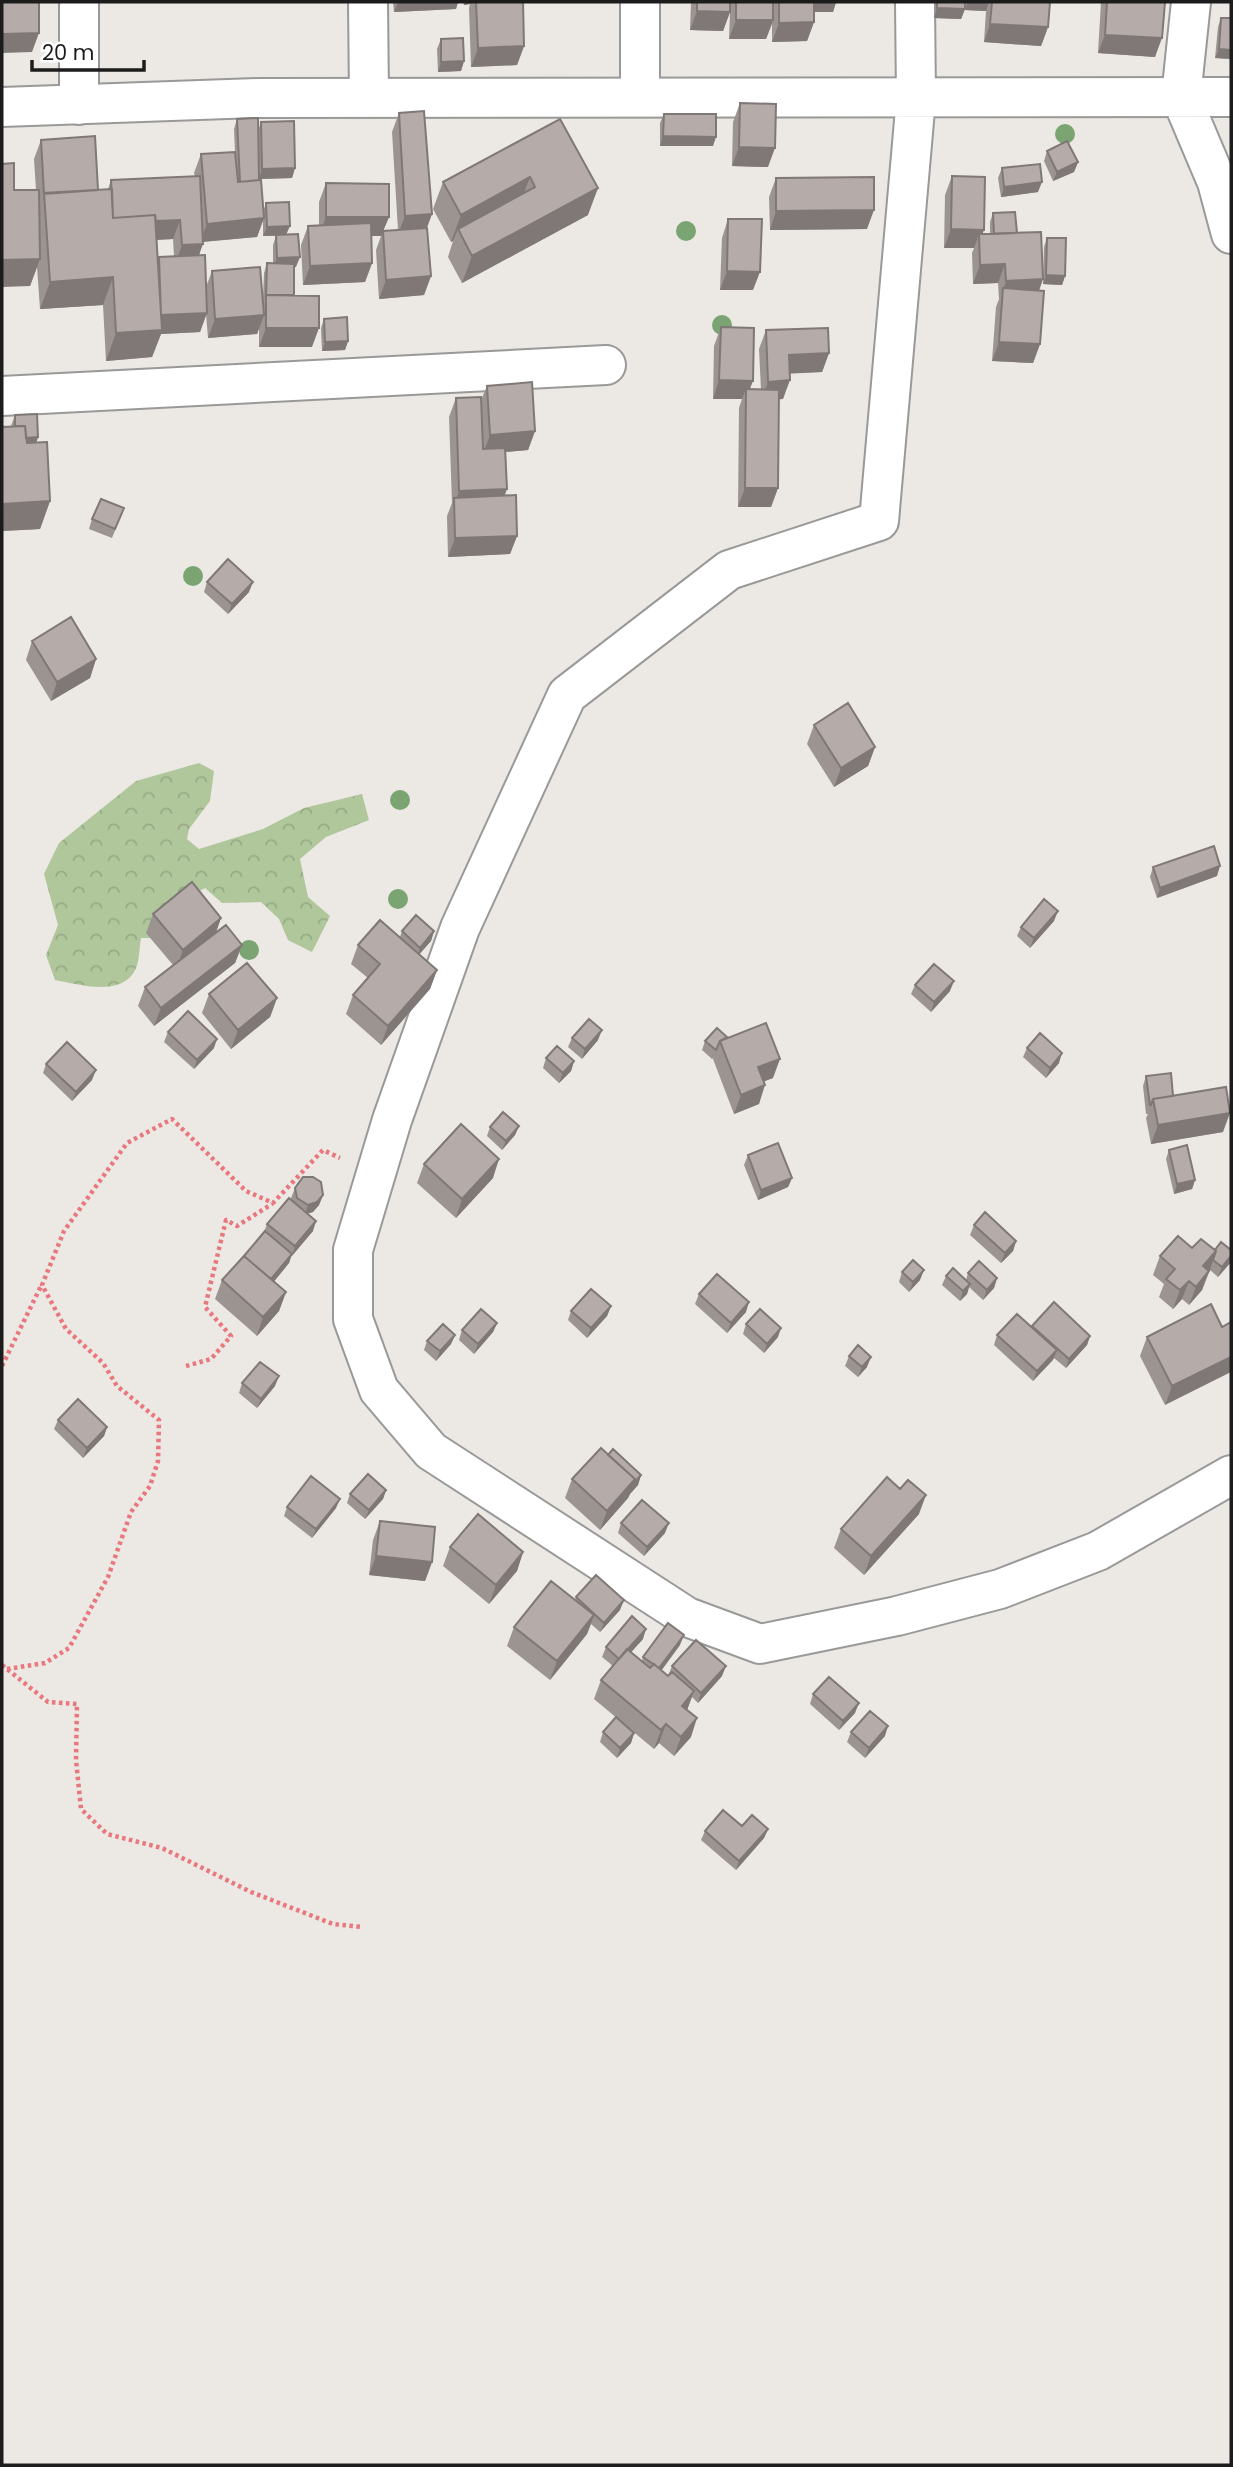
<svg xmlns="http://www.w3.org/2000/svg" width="1233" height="2467" viewBox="0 0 1233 2467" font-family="Poppins,sans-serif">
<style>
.forest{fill:url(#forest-crowns)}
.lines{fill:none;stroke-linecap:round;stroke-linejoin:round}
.street-casing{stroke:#999;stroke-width:42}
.path{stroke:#e9777e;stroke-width:4.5;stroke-dasharray:3.5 3.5;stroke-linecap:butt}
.street{stroke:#fff;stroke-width:38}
.tree{fill:#7ba473}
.wall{fill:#9c9491;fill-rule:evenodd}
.shaded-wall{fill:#7f7876}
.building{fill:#b5aca9;stroke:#7f7876;stroke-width:2}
</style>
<defs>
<pattern id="forest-crowns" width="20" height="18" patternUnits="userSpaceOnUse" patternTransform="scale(1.75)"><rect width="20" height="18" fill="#b0c79c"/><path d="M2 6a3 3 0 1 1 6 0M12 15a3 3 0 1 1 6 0" fill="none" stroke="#97aa86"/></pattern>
</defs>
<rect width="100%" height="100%" fill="#ece8e3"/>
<path class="forest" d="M 199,763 L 214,771 L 210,801 L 189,829 L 187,839 L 199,849 L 263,829 L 304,808 L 362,794 L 369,820 L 326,837 L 300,859 L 308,897 L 330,916 L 312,952 L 288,940 L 279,919 L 261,902 L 222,903 L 205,888 L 190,896 L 164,938 L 141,938 C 139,948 140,963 134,972 C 119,997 78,984 55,980 L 46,955 L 58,925 L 44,874 L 59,843 L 136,781 Z"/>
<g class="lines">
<g class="street-casing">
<path id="street" d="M 79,2 L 79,105
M 368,2 L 369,97
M 640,2 L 640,96
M 915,2 L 916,98 L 879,521 L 729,570 L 567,695 L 460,928 L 392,1120 L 353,1250 L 353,1319 L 379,1390 L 431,1451 L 687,1617 L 760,1644 L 897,1616 L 1000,1589 L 1098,1551 L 1231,1475
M 1191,2 L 1181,97 L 1217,182 L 1231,234
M 2,107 L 259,98 L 1231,97
M 2,396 L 606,365"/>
</g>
<path class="path" d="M 2,1366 L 41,1286
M 186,1366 L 211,1359 L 231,1336 L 205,1307 L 226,1220 L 237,1226 L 272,1204
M 2,1665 L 48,1702 L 77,1704 L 76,1760 L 81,1809 L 107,1834 L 162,1848 L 251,1892 L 333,1924 L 362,1927
M 7,1669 L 45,1663 L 69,1648 L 108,1577 L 131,1512 L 150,1486 L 158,1461 L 159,1420 L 117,1386 L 103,1363 L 66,1329 L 42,1285 L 64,1231 L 127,1143 L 172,1119 L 246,1191 L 273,1203 L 323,1150 L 340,1158"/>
<use href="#street" class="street"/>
</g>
<g class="tree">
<circle cx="1065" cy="134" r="10"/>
<circle cx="686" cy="231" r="10"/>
<circle cx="722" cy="325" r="10"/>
<circle cx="193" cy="576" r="10"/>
<circle cx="400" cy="800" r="10"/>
<circle cx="398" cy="899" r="10"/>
<circle cx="249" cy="950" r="10"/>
</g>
<path class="wall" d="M 393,2 L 458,2 L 456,9 L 394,12 Z
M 463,2 L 523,2 L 524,46 L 517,65 L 471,67 L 469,8 L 470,4 L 464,5 Z
M 691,2 L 836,2 L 833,12 L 814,12 L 814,22 L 807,41 L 772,42 L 772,24 L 766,39 L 729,39 L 730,12 L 723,31 L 690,30 Z
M 934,2 L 965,2 L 965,9 L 961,19 L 934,18 Z
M 966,2 L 1050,2 L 1048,27 L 1041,46 L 984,42 L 986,11 L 965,10 Z
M 1101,2 L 1165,2 L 1155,57 L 1098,53 Z
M 1221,18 L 1231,18 L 1231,59 L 1215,58 L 1218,27 Z
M 441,39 L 464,61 L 461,71 L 438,72 L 437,49 Z
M 740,103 L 768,167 L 732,166 L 733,122 Z
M 399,113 L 432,214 L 426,228 L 431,276 L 424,295 L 379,299 L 376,250 L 381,236 L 371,236 L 372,263 L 365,282 L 303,285 L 301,245 L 308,226 L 319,225 L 319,202 L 326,183 L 389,217 L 383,231 L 398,230 L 392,132 Z
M 664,114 L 713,146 L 660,146 L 660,123 Z
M 237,119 L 258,131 L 261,122 L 295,168 L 292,178 L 259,179 L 263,212 L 266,203 L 287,234 L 296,267 L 294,267 L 294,295 L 312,347 L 259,347 L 259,328 L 257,334 L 208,338 L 206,314 L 200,332 L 161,334 L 152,357 L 106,361 L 103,305 L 40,309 L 37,267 L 30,286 L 14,190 L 36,190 L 34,159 L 41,140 L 98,190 L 108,189 L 111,180 L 195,177 L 194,173 L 201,154 L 235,152 L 234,129 ZM 263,220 L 263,236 L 276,236 L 273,245 L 273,263 L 267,263 L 264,273 L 263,298 L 212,271 L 206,287 L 199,255 L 203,242 L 257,237 ZM 173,239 L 174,256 L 158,258 L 157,240 Z
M 560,119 L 588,215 L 462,283 L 448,257 L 453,241 L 451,242 L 433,209 L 443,182 Z
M 1047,151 L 1078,162 L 1074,172 L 1053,181 L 1044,161 Z
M 1002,168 L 1038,192 L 1001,197 L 998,178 Z
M 952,176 L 982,234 L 990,234 L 990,222 L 993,213 L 1043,279 L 1039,291 L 1040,344 L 1033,363 L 992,361 L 996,307 L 999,299 L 998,283 L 973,284 L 972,253 L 974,248 L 944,248 L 945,195 Z
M 776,178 L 867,229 L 770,230 L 769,197 Z
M 728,219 L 753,290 L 720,290 L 722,238 Z
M 1047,238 L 1065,276 L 1062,285 L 1043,284 L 1044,247 Z
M 324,319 L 348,341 L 345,350 L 322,351 L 321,328 Z
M 721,327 L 749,389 L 761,390 L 759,349 L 766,330 L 829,353 L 822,372 L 790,373 L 783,399 L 779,399 L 778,488 L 771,507 L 738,507 L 739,408 L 742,399 L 713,399 L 714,346 Z
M 487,386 L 535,431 L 528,450 L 506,452 L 507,489 L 504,496 L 517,536 L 510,554 L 448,557 L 447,516 L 452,503 L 449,417 L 456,398 L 481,400 Z
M 15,415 L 38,437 L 36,442 L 50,501 L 40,529 L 2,531 L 2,427 L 11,426 Z
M 124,508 L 112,538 L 89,529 L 92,519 Z
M 207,582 L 249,592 L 228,614 L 204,592 Z
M 32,641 L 96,659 L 90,678 L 51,701 L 26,660 Z
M 814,725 L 875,747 L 868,766 L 834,787 L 807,744 Z
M 1153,867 L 1217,876 L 1157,898 L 1150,877 Z
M 153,914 L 221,918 L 216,933 L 242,945 L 235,963 L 154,1026 L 138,1006 L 145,987 L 173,965 L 146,933 Z
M 1054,921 L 1030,948 L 1017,936 L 1021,927 Z
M 402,931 L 434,931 L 431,941 L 419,954 L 437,970 L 430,989 L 381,1045 L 346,1014 L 353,995 L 368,978 L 351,964 L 358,945 L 400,937 Z
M 915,985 L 950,991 L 931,1012 L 911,994 Z
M 209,994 L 277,998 L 270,1017 L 231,1049 L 202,1013 Z
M 168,1032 L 214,1048 L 194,1069 L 164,1042 Z
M 572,1038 L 598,1040 L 582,1059 L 568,1047 Z
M 727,1038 L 773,1078 L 764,1081 L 759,1104 L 734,1114 L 713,1059 L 714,1058 L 712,1059 L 702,1050 L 705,1041 Z
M 1027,1048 L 1059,1063 L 1046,1078 L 1023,1057 Z
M 546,1058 L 574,1061 L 571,1071 L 559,1083 L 543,1068 Z
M 46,1064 L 92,1080 L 72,1101 L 43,1073 Z
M 1146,1076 L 1173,1096 L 1223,1132 L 1151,1144 L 1146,1118 L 1148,1114 L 1146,1114 L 1143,1086 Z
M 519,1126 L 515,1135 L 502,1150 L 487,1136 L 490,1127 Z
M 1169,1150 L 1195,1180 L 1192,1189 L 1174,1194 L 1166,1159 Z
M 748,1155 L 792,1178 L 788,1187 L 758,1200 L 744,1165 Z
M 424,1164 L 493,1178 L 456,1218 L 417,1183 Z
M 295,1188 L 323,1195 L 319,1205 L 313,1212 L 307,1214 L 313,1231 L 291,1256 L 289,1263 L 274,1281 L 286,1292 L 279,1311 L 257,1336 L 215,1299 L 222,1280 L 264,1232 L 267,1224 L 292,1201 L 291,1198 Z
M 974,1225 L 1016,1241 L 1013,1251 L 1001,1263 L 970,1235 Z
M 1192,1248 L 1231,1262 L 1218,1277 L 1210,1270 L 1202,1290 L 1189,1305 L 1182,1299 L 1173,1309 L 1159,1297 L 1164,1284 L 1153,1275 L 1160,1256 Z
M 902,1272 L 920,1280 L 909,1292 L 899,1282 Z
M 968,1273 L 997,1278 L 994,1288 L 983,1300 L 969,1287 L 967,1294 L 960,1301 L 942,1285 L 946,1276 L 966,1280 Z
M 699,1294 L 746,1312 L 727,1333 L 695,1304 Z
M 611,1306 L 607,1316 L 587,1338 L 568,1320 L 571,1311 Z
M 497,1323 L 493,1332 L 474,1354 L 459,1340 L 462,1330 Z
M 746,1324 L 778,1337 L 764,1353 L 743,1334 Z
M 1032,1326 L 1090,1336 L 1087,1345 L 1066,1368 L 1054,1358 L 1033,1381 L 994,1345 L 997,1335 L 1031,1327 Z
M 1222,1327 L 1165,1405 L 1140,1356 L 1147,1337 Z
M 455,1335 L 451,1344 L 436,1361 L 424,1350 L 427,1341 Z
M 849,1356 L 867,1367 L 858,1377 L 845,1366 Z
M 242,1383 L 275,1386 L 257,1408 L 239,1393 Z
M 58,1420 L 107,1427 L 104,1436 L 83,1458 L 54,1429 Z
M 608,1455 L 641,1475 L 638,1485 L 630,1494 L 628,1498 L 600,1530 L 565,1498 L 572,1479 Z
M 386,1490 L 383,1499 L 365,1519 L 347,1503 L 350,1494 Z
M 287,1507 L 336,1508 L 312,1538 L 284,1516 Z
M 919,1514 L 864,1575 L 834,1548 L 841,1529 Z
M 380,1521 L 432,1562 L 425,1581 L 369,1575 L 373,1540 Z
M 621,1523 L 665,1533 L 644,1556 L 618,1533 Z
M 450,1547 L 523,1552 L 517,1571 L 489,1604 L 443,1566 Z
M 576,1597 L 620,1610 L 600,1632 L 591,1624 L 587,1634 L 550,1680 L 507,1646 L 514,1627 L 575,1600 Z
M 643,1639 L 631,1652 L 642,1661 L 643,1657 L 680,1645 L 661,1670 L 668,1676 L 672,1666 L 722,1676 L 698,1703 L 692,1697 L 687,1710 L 691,1737 L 674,1756 L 659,1743 L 654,1749 L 594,1699 L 601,1680 L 613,1666 L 602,1657 L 606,1647 Z
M 813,1694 L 855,1713 L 839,1730 L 810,1704 Z
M 603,1732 L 634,1733 L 631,1743 L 617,1758 L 600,1742 Z
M 851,1732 L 885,1736 L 865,1758 L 847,1742 Z
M 742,1826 L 768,1829 L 764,1838 L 736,1870 L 701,1840 L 705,1831 Z"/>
<path class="shaded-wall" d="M 398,2 L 458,2 L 456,9 L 394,12 Z
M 465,2 L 471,2 L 470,4 L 464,5 Z
M 811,2 L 836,2 L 833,12 L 807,12 Z
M 968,2 L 989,2 L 986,11 L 965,10 Z
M 937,8 L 965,9 L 961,19 L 934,18 Z
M 697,11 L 730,12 L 723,31 L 690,30 Z
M 736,20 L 773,20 L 766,39 L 729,39 Z
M 814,22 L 807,41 L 772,42 L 779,23 Z
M 990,24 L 1048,27 L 1041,46 L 984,42 Z
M 39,33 L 32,52 L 2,53 L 2,34 Z
M 1105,35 L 1162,38 L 1155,57 L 1098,53 Z
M 524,46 L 517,65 L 471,67 L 478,48 Z
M 1219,49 L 1231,50 L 1231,59 L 1215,58 Z
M 464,61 L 461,71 L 438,72 L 441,62 Z
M 663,136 L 716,137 L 713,146 L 660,146 Z
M 739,147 L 775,148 L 768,167 L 732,166 Z
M 1078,162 L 1074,172 L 1053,181 L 1057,172 Z
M 295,168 L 292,178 L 259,179 L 262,169 Z
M 530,177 L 520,204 L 458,229 L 453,241 L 451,242 L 461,215 Z
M 1042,182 L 1038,192 L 1001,197 L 1004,187 Z
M 598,188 L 588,215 L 462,283 L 472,256 Z
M 874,210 L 867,229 L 770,230 L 776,211 Z
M 432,214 L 425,233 L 398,234 L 405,216 Z
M 326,217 L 389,217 L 381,236 L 319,236 Z
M 264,218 L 257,237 L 200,242 L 207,224 Z
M 180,220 L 173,239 L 106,242 L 113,223 Z
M 290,226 L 286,235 L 263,236 L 267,227 Z
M 951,229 L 984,230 L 979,243 L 979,234 L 974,248 L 944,248 Z
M 203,244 L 196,263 L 175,264 L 182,245 Z
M 300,257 L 296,267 L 273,267 L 277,258 Z
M 40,259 L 30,286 L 2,287 L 2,260 Z
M 372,263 L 365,282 L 303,285 L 310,266 Z
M 1005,264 L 998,283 L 973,284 L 980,265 Z
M 727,271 L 760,272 L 753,290 L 720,290 Z
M 1046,275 L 1065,276 L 1062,285 L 1043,284 Z
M 431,276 L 424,295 L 379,299 L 386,280 Z
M 113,277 L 103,305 L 40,309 L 50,282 Z
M 1043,279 L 1036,298 L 1003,290 L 1006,281 Z
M 207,313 L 200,332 L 161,334 L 152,357 L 106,361 L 116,333 L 160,315 Z
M 264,315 L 257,334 L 208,338 L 215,319 Z
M 266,328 L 319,328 L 312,347 L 259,347 Z
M 348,341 L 345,350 L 322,351 L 325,342 Z
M 999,342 L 1040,344 L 1033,363 L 992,361 Z
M 829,353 L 822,372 L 782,374 L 789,355 Z
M 719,380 L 753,381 L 746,399 L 746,389 L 742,399 L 713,399 Z
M 790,380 L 783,399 L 761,401 L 768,382 Z
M 535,431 L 528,450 L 483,454 L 490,435 Z
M 38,437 L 35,447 L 16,438 Z
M 745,488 L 778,488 L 771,507 L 738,507 Z
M 507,489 L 500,507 L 454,505 L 459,491 Z
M 50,501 L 40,529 L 2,531 L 2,504 Z
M 517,536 L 510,554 L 448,557 L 455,538 Z
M 253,582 L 249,592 L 228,614 L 232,604 Z
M 96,659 L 90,678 L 51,701 L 57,682 Z
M 875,747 L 868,766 L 834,787 L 841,768 Z
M 1220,866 L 1217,876 L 1157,898 L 1160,888 Z
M 1058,911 L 1054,921 L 1030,948 L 1034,938 Z
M 221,918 L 214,937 L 176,969 L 183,950 Z
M 434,931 L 431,941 L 417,957 L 420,948 Z
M 242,945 L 235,963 L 154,1026 L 161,1008 Z
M 437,970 L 430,989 L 381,1045 L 388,1026 Z
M 954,981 L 950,991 L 931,1012 L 934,1002 Z
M 277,998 L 270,1017 L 231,1049 L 238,1030 Z
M 602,1030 L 598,1040 L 582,1059 L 585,1049 Z
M 217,1039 L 214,1048 L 194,1069 L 197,1060 Z
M 1062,1053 L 1059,1063 L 1046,1078 L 1050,1068 Z
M 780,1059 L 773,1078 L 752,1086 L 758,1067 Z
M 574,1061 L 571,1071 L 559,1083 L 563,1073 Z
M 96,1070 L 92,1080 L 72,1101 L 76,1092 Z
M 765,1085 L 759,1104 L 734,1114 L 741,1095 Z
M 1230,1113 L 1223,1132 L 1151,1144 L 1158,1125 Z
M 519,1126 L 515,1135 L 502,1150 L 506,1141 Z
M 499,1159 L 493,1178 L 456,1218 L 462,1199 Z
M 792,1178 L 788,1187 L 758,1200 L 761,1190 Z
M 1195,1180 L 1192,1189 L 1174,1194 L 1177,1184 Z
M 323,1195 L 319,1205 L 313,1212 L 305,1214 L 308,1205 Z
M 316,1221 L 313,1231 L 292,1256 L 295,1246 Z
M 1016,1241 L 1013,1251 L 1001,1263 L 1005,1253 Z
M 1216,1251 L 1210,1270 L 1197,1285 L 1203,1266 Z
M 292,1254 L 289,1263 L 264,1294 L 267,1284 Z
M 1231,1256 L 1231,1262 L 1218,1277 L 1222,1267 Z
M 924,1270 L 920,1280 L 909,1292 L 913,1282 Z
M 1209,1271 L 1202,1290 L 1189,1305 L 1196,1287 Z
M 997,1278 L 994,1288 L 983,1300 L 987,1290 Z
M 1189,1281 L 1182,1299 L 1173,1309 L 1180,1290 Z
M 970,1284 L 967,1294 L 960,1301 L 963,1291 Z
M 286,1292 L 279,1311 L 257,1336 L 263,1317 Z
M 749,1302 L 746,1312 L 727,1333 L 731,1323 Z
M 611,1306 L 607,1316 L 587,1338 L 591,1328 Z
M 497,1323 L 493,1332 L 474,1354 L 478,1344 Z
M 781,1328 L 778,1337 L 764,1353 L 767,1344 Z
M 455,1335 L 451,1344 L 436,1361 L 440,1351 Z
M 1090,1336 L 1087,1345 L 1066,1368 L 1069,1359 Z
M 1057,1350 L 1053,1360 L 1033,1381 L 1037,1371 Z
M 871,1357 L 867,1367 L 858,1377 L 862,1367 Z
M 1231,1357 L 1231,1372 L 1165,1405 L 1172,1386 Z
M 279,1376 L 275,1386 L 257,1408 L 261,1399 Z
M 107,1427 L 104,1436 L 83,1458 L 87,1448 Z
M 641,1475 L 638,1485 L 630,1494 L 628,1498 L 600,1530 L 607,1511 L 635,1479 Z
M 386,1490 L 383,1499 L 365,1519 L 369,1510 Z
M 926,1495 L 919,1514 L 864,1575 L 871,1556 Z
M 340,1499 L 336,1508 L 312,1538 L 316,1529 Z
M 669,1523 L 665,1533 L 644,1556 L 647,1547 Z
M 523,1552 L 517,1571 L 489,1604 L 496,1585 Z
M 376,1556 L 432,1562 L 425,1581 L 369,1575 Z
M 624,1600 L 620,1610 L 600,1632 L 604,1623 Z
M 594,1615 L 587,1634 L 550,1680 L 557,1661 Z
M 646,1629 L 643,1639 L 616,1669 L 620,1659 Z
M 684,1635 L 680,1645 L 656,1678 L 659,1668 Z
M 726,1666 L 722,1676 L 698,1703 L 701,1693 Z
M 694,1691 L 687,1710 L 682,1706 Z
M 859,1703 L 855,1713 L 839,1730 L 843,1721 Z
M 697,1718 L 691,1737 L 674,1756 L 681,1737 Z
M 666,1724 L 659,1743 L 654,1749 L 661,1730 Z
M 888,1726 L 885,1736 L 865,1758 L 869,1748 Z
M 634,1733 L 631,1743 L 617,1758 L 620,1748 Z
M 768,1829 L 764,1838 L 736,1870 L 739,1861 Z"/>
<path class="building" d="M 2,2 L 39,2 L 39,33 L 2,34 Z
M 476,2 L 523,2 L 524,46 L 478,48 Z
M 697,2 L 730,2 L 730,12 L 697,11 Z
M 736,2 L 773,2 L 773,20 L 736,20 Z
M 779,2 L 814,2 L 814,22 L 779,23 Z
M 937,2 L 965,2 L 965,9 L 937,8 Z
M 992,2 L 1050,2 L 1048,27 L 990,24 Z
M 1107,2 L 1165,2 L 1162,38 L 1105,35 Z
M 1221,18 L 1231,18 L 1231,50 L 1219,49 Z
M 463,38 L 464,61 L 441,62 L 441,39 Z
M 740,103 L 776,104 L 775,148 L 739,147 Z
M 424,111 L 432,214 L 405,216 L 399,113 Z
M 664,114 L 716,114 L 716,137 L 663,136 Z
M 258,118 L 259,180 L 240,182 L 237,119 Z
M 560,119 L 598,188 L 472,256 L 458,229 L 535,187 L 530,177 L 461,215 L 443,182 Z
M 294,121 L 295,168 L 262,169 L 261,122 Z
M 95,136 L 98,190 L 44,194 L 41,140 Z
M 1067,141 L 1078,162 L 1057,172 L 1047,151 Z
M 235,152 L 238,182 L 261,180 L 264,218 L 207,224 L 201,154 Z
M 14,163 L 14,190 L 39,190 L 40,259 L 2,260 L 2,164 Z
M 1040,164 L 1042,182 L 1004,187 L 1002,168 Z
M 200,176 L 203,244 L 182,245 L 180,220 L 156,221 L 155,215 L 113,218 L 111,180 Z
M 952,176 L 985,177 L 984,230 L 951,229 Z
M 874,177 L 874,210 L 776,211 L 776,178 Z
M 326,183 L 389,184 L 389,217 L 326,217 Z
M 112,189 L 113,218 L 155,215 L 162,330 L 116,333 L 113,277 L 50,282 L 44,193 Z
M 289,202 L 290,226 L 267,227 L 266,203 Z
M 1015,212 L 1017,233 L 994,234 L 993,213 Z
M 728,219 L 762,219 L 760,272 L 727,271 Z
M 371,223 L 372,263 L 310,266 L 308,226 Z
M 427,228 L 431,276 L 386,280 L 383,231 Z
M 1041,232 L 1043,279 L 1006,281 L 1005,264 L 980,265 L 979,234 Z
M 298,234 L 300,257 L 277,258 L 276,235 Z
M 1047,238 L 1066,238 L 1065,276 L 1046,275 Z
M 205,255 L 207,313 L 161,315 L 159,257 Z
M 267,263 L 294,264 L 294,295 L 266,295 L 266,298 Z
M 260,267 L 264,315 L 215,319 L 212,271 Z
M 1003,288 L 1044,291 L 1040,344 L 999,342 Z
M 266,295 L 319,296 L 319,328 L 266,328 Z
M 347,317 L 348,341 L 325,342 L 324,319 Z
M 721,327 L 754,328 L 753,381 L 719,380 Z
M 828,328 L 829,353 L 789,355 L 790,380 L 768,382 L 766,330 Z
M 532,382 L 535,431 L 490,435 L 487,386 Z
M 746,389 L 779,390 L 778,488 L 745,488 Z
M 481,397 L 483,449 L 505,448 L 507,489 L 459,491 L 456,398 Z
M 37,414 L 38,437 L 26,438 L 25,426 L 15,426 L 15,415 Z
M 25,426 L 27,443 L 47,442 L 50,501 L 2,504 L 2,427 Z
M 516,495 L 517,536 L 455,538 L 454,498 Z
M 101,499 L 124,508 L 115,529 L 92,519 Z
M 228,559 L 253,582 L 232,604 L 207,582 Z
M 71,617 L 96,659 L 57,682 L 32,641 Z
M 848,703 L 875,747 L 841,768 L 814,725 Z
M 1214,846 L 1220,866 L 1160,888 L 1153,867 Z
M 192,882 L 221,918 L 183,950 L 153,914 Z
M 1044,899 L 1058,911 L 1034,938 L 1021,927 Z
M 416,915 L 434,931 L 420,948 L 402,931 Z
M 380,920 L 437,970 L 388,1026 L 353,995 L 380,964 L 358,945 Z
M 226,925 L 242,945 L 161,1008 L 145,987 Z
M 247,963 L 277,998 L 238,1030 L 209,994 Z
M 934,964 L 954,981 L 934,1002 L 915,985 Z
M 188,1011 L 217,1039 L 197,1060 L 168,1032 Z
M 589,1019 L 602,1030 L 585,1049 L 572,1038 Z
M 766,1023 L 780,1059 L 758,1067 L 765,1085 L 741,1095 L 720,1041 Z
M 717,1028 L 727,1037 L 720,1041 L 716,1050 L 705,1041 Z
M 1040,1033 L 1062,1053 L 1050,1068 L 1027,1048 Z
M 67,1042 L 96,1070 L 76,1092 L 46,1064 Z
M 557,1046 L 574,1061 L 563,1073 L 546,1058 Z
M 1171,1073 L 1173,1096 L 1153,1099 L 1151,1105 L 1150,1105 L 1146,1076 Z
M 1226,1087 L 1230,1113 L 1158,1125 L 1153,1099 Z
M 503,1112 L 519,1126 L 506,1141 L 490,1127 Z
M 461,1124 L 499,1159 L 462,1199 L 424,1164 Z
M 778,1143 L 792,1178 L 761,1190 L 748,1155 Z
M 1187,1145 L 1195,1180 L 1177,1184 L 1169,1150 Z
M 303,1177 L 313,1177 L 321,1182 L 323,1195 L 317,1202 L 308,1205 L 297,1198 L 295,1188 Z
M 289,1198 L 316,1221 L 295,1246 L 267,1224 Z
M 985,1212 L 1016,1241 L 1005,1253 L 974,1225 Z
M 265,1231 L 292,1254 L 271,1279 L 244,1256 Z
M 1178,1236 L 1192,1248 L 1201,1239 L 1216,1251 L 1203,1266 L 1209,1271 L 1196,1287 L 1189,1281 L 1180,1290 L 1166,1279 L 1175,1269 L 1160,1256 Z
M 1221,1242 L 1231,1250 L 1231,1256 L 1222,1267 L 1213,1260 L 1216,1251 L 1215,1250 Z
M 244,1256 L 286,1292 L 263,1317 L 222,1280 Z
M 913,1260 L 924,1270 L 913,1282 L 902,1272 Z
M 979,1261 L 997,1278 L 987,1290 L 968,1273 Z
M 953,1268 L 970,1284 L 963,1291 L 946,1276 Z
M 717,1274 L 749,1302 L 731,1323 L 699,1294 Z
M 591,1289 L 611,1306 L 591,1328 L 571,1311 Z
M 1054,1302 L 1090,1336 L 1069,1359 L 1032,1326 Z
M 1211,1304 L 1222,1327 L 1231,1322 L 1231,1357 L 1172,1386 L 1147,1337 Z
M 481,1309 L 497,1323 L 478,1344 L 462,1330 Z
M 760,1309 L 781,1328 L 767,1344 L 746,1324 Z
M 1017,1314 L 1057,1350 L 1037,1371 L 997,1335 Z
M 443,1324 L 455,1335 L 440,1351 L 427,1341 Z
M 858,1345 L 871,1357 L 862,1367 L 849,1356 Z
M 260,1362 L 279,1376 L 261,1399 L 242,1383 Z
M 78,1399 L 107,1427 L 87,1448 L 58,1420 Z
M 601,1448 L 635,1479 L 607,1511 L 572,1479 Z
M 613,1449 L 641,1475 L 633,1484 L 635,1479 L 608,1455 Z
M 368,1474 L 386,1490 L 369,1510 L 350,1494 Z
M 311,1476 L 340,1499 L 316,1529 L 287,1507 Z
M 887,1477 L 900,1489 L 908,1480 L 926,1495 L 871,1556 L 841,1529 Z
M 642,1500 L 669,1523 L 647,1547 L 621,1523 Z
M 478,1514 L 523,1552 L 496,1585 L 450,1547 Z
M 380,1521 L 435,1527 L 432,1562 L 376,1556 Z
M 596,1575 L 624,1600 L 604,1623 L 576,1597 Z
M 551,1581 L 594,1615 L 557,1661 L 514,1627 Z
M 632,1616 L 646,1629 L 619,1659 L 606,1647 Z
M 668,1623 L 684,1635 L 659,1668 L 643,1657 Z
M 696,1640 L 726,1666 L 701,1693 L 672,1666 Z
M 627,1649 L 650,1668 L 654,1664 L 668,1676 L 672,1672 L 694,1691 L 682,1706 L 697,1718 L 681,1737 L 666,1724 L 661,1730 L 601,1680 Z
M 829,1677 L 859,1703 L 843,1721 L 813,1694 Z
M 870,1711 L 888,1726 L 869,1748 L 851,1732 Z
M 616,1717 L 634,1733 L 620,1748 L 603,1732 Z
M 723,1810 L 742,1826 L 752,1815 L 768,1829 L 739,1861 L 705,1831 Z"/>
<rect width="1233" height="2467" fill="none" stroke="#1c1c1c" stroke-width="7"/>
<path d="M32 60v10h112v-10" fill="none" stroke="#1c1c1c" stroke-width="3.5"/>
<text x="42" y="60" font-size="21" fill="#1c1c1c" stroke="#ffffff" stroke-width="5" paint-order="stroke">20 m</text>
</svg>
